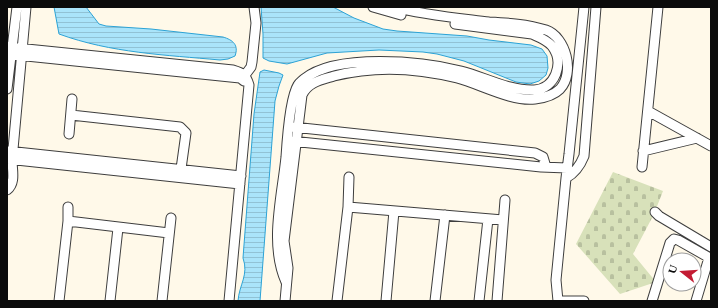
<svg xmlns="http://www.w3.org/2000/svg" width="718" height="308" viewBox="0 0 718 308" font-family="Spectral,serif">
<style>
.cemetery{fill:url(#cemetery-stones)}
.water{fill:url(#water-rules);stroke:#2ca3d6}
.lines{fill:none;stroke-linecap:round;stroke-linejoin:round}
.minor-casing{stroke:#3e3e3e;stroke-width:11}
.minor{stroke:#fff;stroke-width:9}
</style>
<defs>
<pattern id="cemetery-stones" width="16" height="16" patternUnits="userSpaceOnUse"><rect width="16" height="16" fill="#d8e1ba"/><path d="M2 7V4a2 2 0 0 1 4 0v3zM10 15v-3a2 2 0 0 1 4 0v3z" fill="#b8c09f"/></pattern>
<pattern id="water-rules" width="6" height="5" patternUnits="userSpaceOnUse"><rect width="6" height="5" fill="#aae4fa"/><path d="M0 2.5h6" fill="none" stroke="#91c2d5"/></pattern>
</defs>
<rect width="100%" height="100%" fill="#fff9e9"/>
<path class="cemetery" d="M 613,172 L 663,191 L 654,214 L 633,254 L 656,282 L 620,294 L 576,244 Z"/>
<path class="water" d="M 54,7 L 86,7 L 99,24 L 106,26 L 151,29 L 223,37 C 233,40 239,45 235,56 L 228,59 L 220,60 C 166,55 111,53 59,34 Z
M 261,7 L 333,7 L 354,18 L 383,29 L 397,31 L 467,36 L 489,40 L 531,45 L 542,49 L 547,56 L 548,68 L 546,75 L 539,81 L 530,84 L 516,82 L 464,61 L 437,54 L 423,52 L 379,50 L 327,53 L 287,64 L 269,61 L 263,58 L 263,34 Z
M 264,70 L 279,73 L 283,75 L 279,86 L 275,101 L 260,301 L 238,301 C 239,285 249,275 243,258 L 254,114 L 260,72 Z"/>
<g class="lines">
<g class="minor-casing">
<path id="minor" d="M 373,7 L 401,15
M 584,7 L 569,154 L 566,178 C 575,173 580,166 584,156 L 596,7
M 7,47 L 233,70 C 243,73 246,75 249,85 L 229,301
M 7,54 L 240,78 L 244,81
M 242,79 L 251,67 L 252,62 L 256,23 L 254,7
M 7,89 L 17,7
M 648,111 L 711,146
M 71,115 L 180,127 L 186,133 L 180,176
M 293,127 L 535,153 L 543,157 L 546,167
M 69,134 L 72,99
M 291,141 L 541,167 L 567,168
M 7,151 L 241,176
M 643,151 L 697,138
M 7,159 L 240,184
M 642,167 L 658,7
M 7,190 C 16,183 12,170 12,160 L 26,7
M 348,207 L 503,220
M 655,212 L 659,216 L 711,247
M 68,221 L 169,233
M 286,282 C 269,244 282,197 286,157 C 287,141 290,98 298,85 C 299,83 302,81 304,79 C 336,53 422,61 461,71 C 485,77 509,91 534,90 C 555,89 565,63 552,46 C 547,40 539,37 532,34 L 455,24
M 59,301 L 68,221 L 68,207
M 110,301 L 118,228
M 162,301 L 171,218
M 285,301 L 288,268 L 284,241 L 302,95 C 308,82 321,80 334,76 C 373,66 417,68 457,78 C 480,84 512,102 535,99 C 543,98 554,95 560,89 C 575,73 566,37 546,30 C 527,24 508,23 489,22 C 457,18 424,15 393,7
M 337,301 L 348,207 L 349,177
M 386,301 L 394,211
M 435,301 L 445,215
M 479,301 L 488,219
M 497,301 L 505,200
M 558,301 L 556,280 L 566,178
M 562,301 L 584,301
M 652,301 L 670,243 L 674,239 L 678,240 L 708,257 L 708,261 L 696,301"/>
</g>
<use href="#minor" class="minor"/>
</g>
<rect width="718" height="308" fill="none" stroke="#0b0b0b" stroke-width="16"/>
<g transform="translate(682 272) rotate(287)"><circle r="19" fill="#ffffff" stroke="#9d9d9d"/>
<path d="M0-3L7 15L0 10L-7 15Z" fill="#c31b33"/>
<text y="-6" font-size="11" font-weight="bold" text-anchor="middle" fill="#0b0b0b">U</text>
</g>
</svg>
